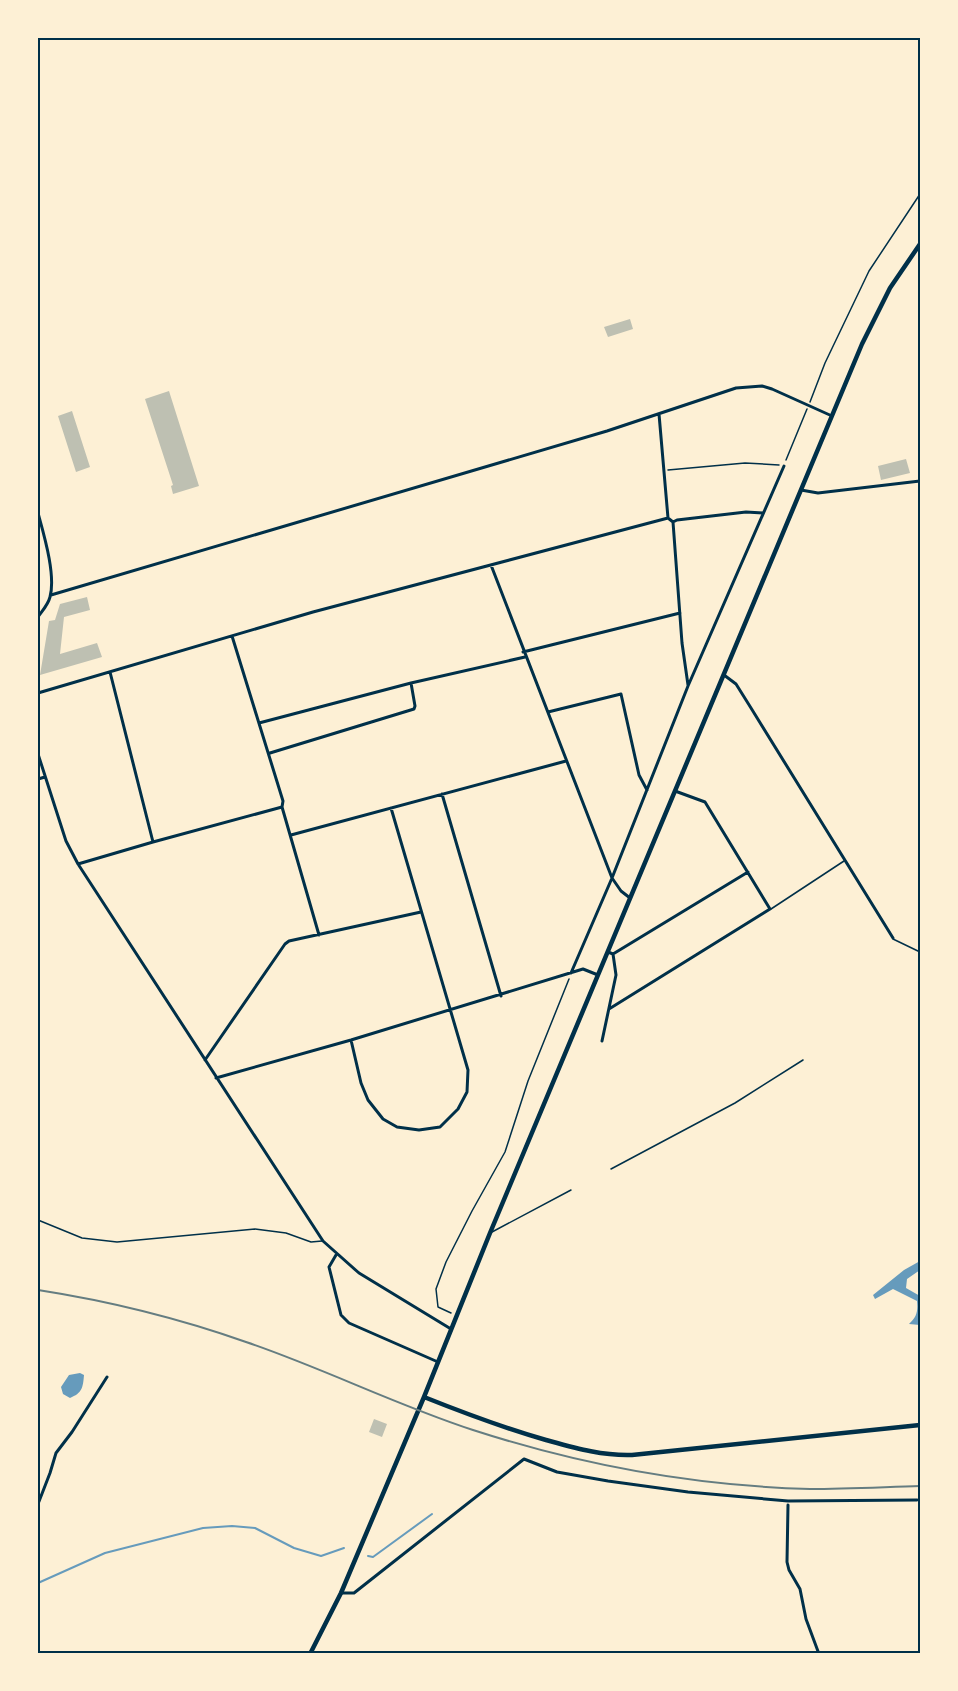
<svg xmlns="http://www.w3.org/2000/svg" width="958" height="1691" viewBox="0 0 958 1691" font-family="Literata,serif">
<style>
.water{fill:#669bbc}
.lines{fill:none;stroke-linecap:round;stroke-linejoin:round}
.stream{stroke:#669bbc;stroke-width:2}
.building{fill:#bec0b2}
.path{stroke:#003049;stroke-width:1.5}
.service{stroke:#003049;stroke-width:1.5}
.minor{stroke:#003049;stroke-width:3}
.secondary{stroke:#003049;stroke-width:4.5}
.rail{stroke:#657d81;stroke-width:2}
.neatline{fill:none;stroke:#003049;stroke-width:2}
</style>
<rect width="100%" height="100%" fill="#fdf0d5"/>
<path class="water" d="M 920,1261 L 920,1270 L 907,1279 L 906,1288 L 920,1296 L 920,1325 L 909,1324 C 917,1317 918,1311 917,1301 L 893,1289 L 875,1299 L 873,1295 L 904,1270 Z
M 80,1373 L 84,1375 C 83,1388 82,1393 70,1398 L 63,1394 L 61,1387 L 69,1375 Z"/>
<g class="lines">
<path class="stream" d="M 368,1556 L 373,1557 L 432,1514
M 38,1583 L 105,1553 L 203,1528 L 232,1526 L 255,1528 L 294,1548 L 321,1556 L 344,1548"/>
</g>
<path class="building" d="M 630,319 L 633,329 L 608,337 L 604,327 Z
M 169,391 L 199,486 L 173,494 L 171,486 L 173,485 L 145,399 Z
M 72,411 L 90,467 L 76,472 L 58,416 Z
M 906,459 L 910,473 L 881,480 L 878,466 Z
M 87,597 L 90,610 L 64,617 L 60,654 L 97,643 L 102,657 L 40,675 L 49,621 L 55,620 L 60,604 Z
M 374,1419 L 387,1424 L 382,1437 L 369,1432 Z"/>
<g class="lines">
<path class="path" d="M 810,402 L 825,363 L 869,271 L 920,194
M 786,460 L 807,409
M 668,470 L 745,463 L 779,465
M 451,1313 L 438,1307 L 436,1289 L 446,1262 L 472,1211 L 505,1152 L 528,1081 L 569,979"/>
<path class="service" d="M 771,909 L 844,861
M 893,939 L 920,952
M 611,1169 L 735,1103 L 803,1060
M 38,1220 L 82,1238 L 117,1242 L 255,1229 L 286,1233 L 311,1242 L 322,1241
M 492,1232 L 571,1190"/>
<path class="minor" d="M 659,414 L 668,518 L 673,522 L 682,643 L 688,685
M 801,490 L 818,493 L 920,481
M 38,513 C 44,535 56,575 50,597 C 48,605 42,611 38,617
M 673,522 L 677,520 L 746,512 L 763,513
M 491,565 L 612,878 L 621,891 L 630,898
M 51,595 L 607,431 L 736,388 L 762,386 L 772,389 L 832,416
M 232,636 L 283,801 L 282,807 L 319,935
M 523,652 L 680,613
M 110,672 L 153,842
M 724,675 L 736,684 L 751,708 L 893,938
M 38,693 L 313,612 L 668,518
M 548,712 L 621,694 L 639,775 L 647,790
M 259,723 L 411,683 L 525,657
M 270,753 L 414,709 L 415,706 L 411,683
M 38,754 L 66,841 L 78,864 L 323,1241 L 359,1273 L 451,1329
M 38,779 L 45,777
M 442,794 L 501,996
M 291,835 L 566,761
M 78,864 L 153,842 L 282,807
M 608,952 L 613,954 L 748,872
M 571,973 L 612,878 L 688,686 L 784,466
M 609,1009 L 770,909 L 705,802 L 675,791
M 351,1040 L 361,1083 L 368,1100 L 383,1119 L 397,1127 L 419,1130 L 440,1127 L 458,1109 L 467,1092 L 468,1070 L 391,808
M 602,1041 L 616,975 L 613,954
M 205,1060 L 285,944 L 289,941 L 421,912
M 216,1078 L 351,1040 L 583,969 L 598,975
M 336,1255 L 329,1267 L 341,1315 L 349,1323 L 438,1362
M 38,1504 L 50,1473 L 56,1453 L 72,1432 L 107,1377
M 788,1505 L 787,1562 L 789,1570 L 800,1589 L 806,1619 L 819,1654
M 341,1593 L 354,1593 L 524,1459 L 557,1472 L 608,1481 L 688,1492 L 788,1501 L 917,1500"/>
<path class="secondary" d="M 424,1397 C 464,1413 504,1428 546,1440 C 575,1448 602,1456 632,1455 L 920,1425
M 310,1654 L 341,1593 L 424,1397 L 490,1233 L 862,344 L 890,288 L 920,244"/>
<path class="rail" d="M 38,1290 C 109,1301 178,1318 246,1342 C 323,1368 396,1405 473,1430 C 581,1465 696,1486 810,1489 C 847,1489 884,1487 920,1486"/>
</g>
<rect width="958" height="1691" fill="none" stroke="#fdf0d5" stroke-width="78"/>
<rect x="39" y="39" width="880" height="1613" class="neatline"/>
</svg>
